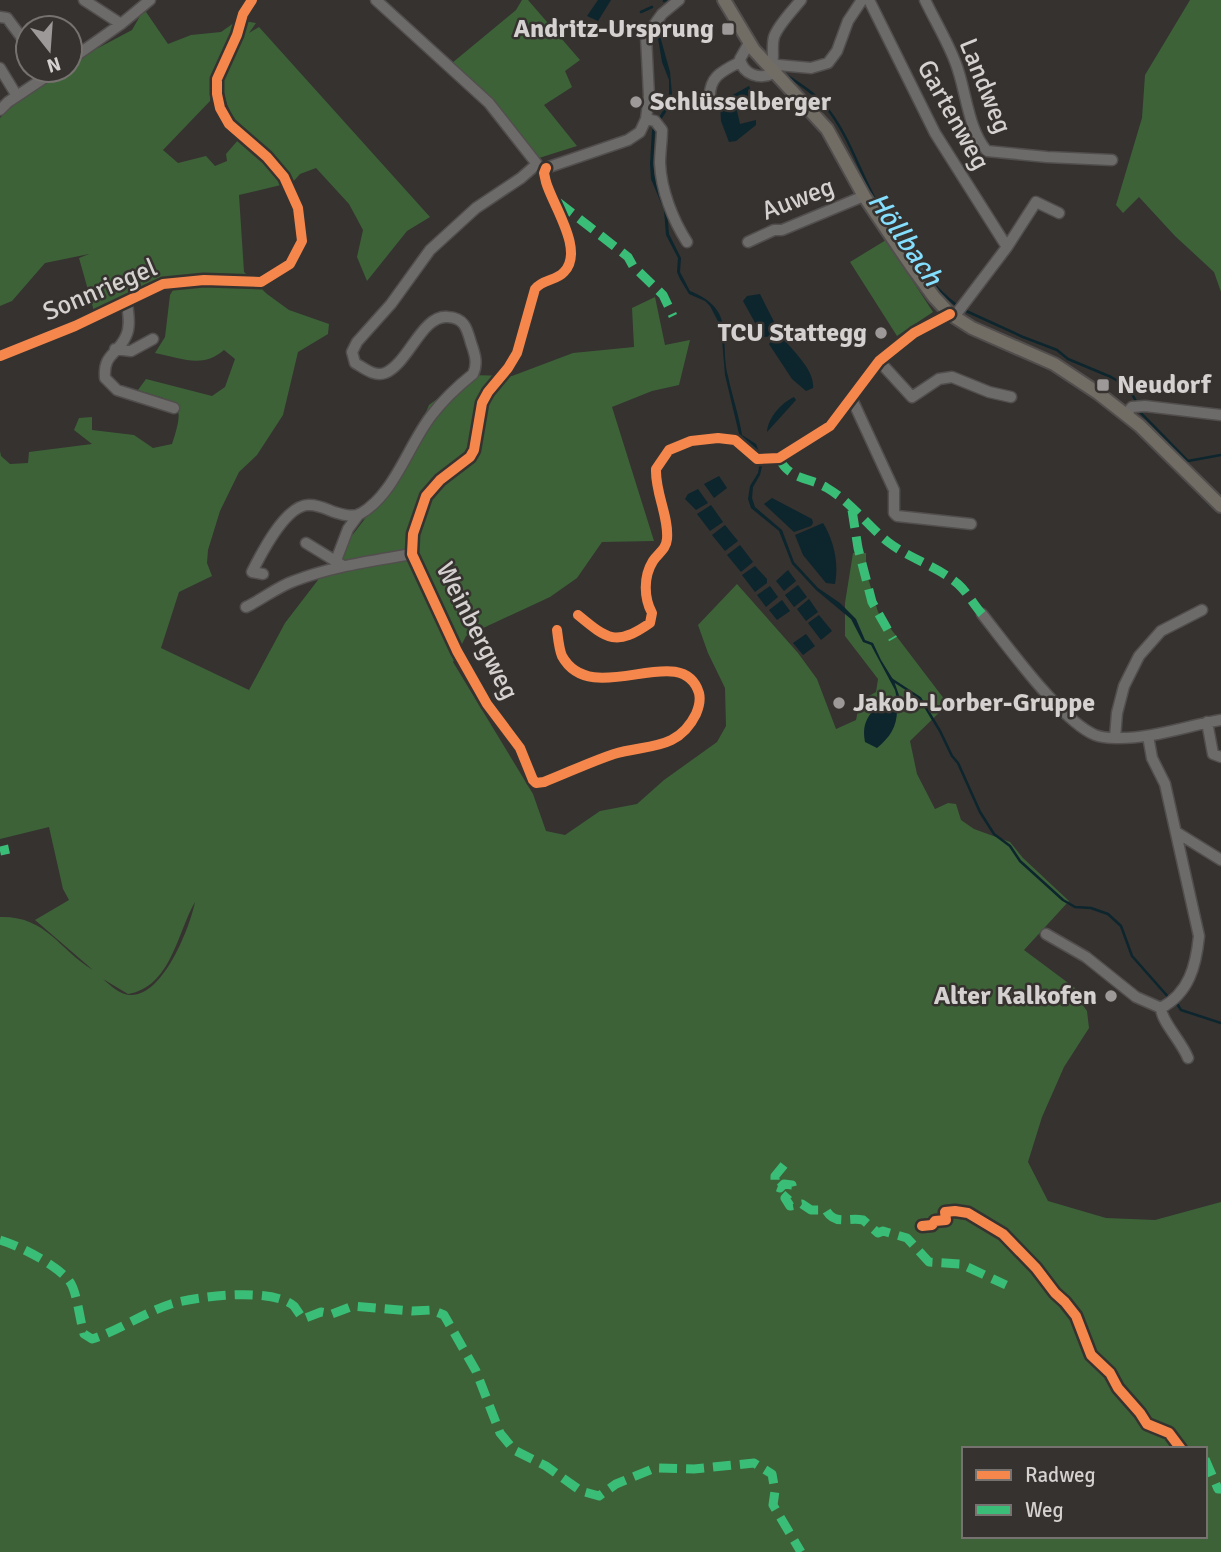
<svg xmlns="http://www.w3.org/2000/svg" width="1221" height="1552" viewBox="0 0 1221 1552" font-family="Signika,sans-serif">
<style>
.green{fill:#3d6238;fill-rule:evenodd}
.water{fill:#0d252d}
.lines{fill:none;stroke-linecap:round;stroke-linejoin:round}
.stream{stroke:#0d252d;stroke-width:2.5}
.minor-casing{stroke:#514e4d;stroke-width:13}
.major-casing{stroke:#514e4d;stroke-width:16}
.minor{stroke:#6c6b6a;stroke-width:10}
.major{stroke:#716d65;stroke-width:12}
.quiet{stroke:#3abd76;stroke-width:9;stroke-dasharray:18 9;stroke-linecap:butt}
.cycleway-casing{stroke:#36322f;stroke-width:15}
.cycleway{stroke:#f5874c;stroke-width:10}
.poi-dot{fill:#9c9998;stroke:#36322f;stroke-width:2.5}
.labels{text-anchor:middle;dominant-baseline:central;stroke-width:5;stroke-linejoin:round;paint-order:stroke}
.poi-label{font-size:26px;font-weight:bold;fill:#d4d1d0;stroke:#36322f;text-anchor:end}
.street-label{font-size:26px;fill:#d4d1d0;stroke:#36322f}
.water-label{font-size:28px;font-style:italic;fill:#84defe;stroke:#36322f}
</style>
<rect width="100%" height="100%" fill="#353230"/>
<path class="green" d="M 522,0 L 528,0 L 580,60 L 565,71 L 572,87 L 544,105 L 577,146 L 539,158 L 452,63 L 516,10 Z
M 1190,0 L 1221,0 L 1221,292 L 1214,272 L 1175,236 L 1139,197 L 1123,213 L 1116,205 L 1142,118 L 1145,75 Z
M 144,9 L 168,44 L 191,35 L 221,32 L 238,20 L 256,23 L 249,33 L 259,27 L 430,217 L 407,231 L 367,281 L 357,257 L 363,230 L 349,204 L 316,168 L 300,174 L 292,183 C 289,177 285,169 281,164 C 252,129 222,127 223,74 L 213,80 L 210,101 L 163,150 L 178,163 L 206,156 L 215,166 L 227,161 L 226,154 L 239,139 L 264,158 L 285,184 L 239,195 L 244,272 L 267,294 L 289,310 L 329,324 L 328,334 L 298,352 L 283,415 L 257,455 L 239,472 L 220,511 L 208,550 L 207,563 L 212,576 L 179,592 L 161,648 L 249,690 L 285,623 L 400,473 L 429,405 L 469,375 L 512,376 L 573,353 L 634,347 L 632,308 L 655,297 L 665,345 L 690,340 L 679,385 L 652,391 L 612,407 L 654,541 L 602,542 L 577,578 L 550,597 L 466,636 L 453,662 L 533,794 L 546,831 L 565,835 L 600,811 L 637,804 L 664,780 L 717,742 L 726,726 L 725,688 L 708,653 L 698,625 L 737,584 L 798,653 L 817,679 L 836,729 L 856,720 L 860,701 L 876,692 L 878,679 L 845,636 L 845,603 L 853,553 L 866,553 L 866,571 L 878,612 L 948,704 L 910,741 L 917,774 L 935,809 L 948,803 L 956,804 L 961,820 L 974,829 L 1010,842 L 1023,858 L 1069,901 L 1024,950 L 1075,988 L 1079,1000 L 1087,1011 L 1089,1028 L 1064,1067 L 1042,1117 L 1028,1162 L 1048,1201 L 1106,1218 L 1155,1220 L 1221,1202 L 1221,1552 L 0,1552 L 0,917 C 47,916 58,949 93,970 L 35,920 L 69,900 L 63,889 L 49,827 L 0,839 L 0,451 L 1,456 L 10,464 L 28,463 L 29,452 L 92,444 L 74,430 L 79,418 L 92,417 L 92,430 L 134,435 L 153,448 L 172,444 C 187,399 177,403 138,390 L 146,379 L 212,396 L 225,387 L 235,359 L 224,350 C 202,369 182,358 155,353 L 165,337 L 170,295 L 176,285 L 221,285 L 173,280 L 95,315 L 79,258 L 89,254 L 45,263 L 12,301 L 0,306 L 0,118 C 12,105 54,70 70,70 L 70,65 L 83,56 L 132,30 ZM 195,902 C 190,927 163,997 130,995 C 120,995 110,985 103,979 L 128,994 C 171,987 177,933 195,902 ZM 964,1449 L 1205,1449 L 1205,1536 L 964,1536 Z
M 886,240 L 933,312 L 897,336 L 850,262 Z"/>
<path class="water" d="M 598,0 L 611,0 L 598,21 L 587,16 Z
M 653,29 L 660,36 L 670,72 L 672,94 L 668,109 L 655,129 L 653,165 L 655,178 L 667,209 L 669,234 L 681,258 L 680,272 L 690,291 C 737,310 719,338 728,376 C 732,396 739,415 742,435 L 756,444 L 763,462 L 760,475 L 753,487 L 752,498 L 755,507 L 782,530 L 794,562 L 818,588 L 840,603 L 856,619 L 865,640 L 873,643 L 881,660 L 894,681 L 901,701 L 894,708 L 897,710 C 897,727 890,737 877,748 L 865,742 C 862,726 866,718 877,706 L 889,706 L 897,699 L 895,690 L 871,645 L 863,642 L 851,619 L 816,590 L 792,564 L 779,531 L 751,508 L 748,499 L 750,486 L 758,473 L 760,461 L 754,447 L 740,438 L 725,375 L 721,327 L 710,306 L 705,301 L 689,294 L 680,279 L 677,272 L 678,258 L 666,235 L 664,210 L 651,179 L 650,164 L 652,130 L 665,107 L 669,94 L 669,80 L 662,62 L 658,38 L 651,32 Z
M 749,86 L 757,104 L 754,109 L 744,112 L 740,100 L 735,102 L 740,124 L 756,120 L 756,125 L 736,141 L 729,142 L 721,121 L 720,102 Z
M 760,294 C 767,308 774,322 781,335 C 791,350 815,369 813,388 L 806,391 L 792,379 L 769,344 L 775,336 L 763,337 L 743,301 L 747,296 Z
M 794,397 L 796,400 L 767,432 C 768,418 781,403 794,397 Z
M 719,476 L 727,488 L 714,498 L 704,484 Z
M 698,489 L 708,503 L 696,510 L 685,499 L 688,494 Z
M 772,498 L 812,519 L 813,523 L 811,526 L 794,532 L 764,504 Z
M 711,505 L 723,522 L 710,531 L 697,514 Z
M 823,523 C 834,541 839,563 835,584 L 826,583 L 803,555 L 795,535 Z
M 725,525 L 738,541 L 725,551 L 712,535 Z
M 740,545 L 753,562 L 741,572 L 727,555 Z
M 755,566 L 767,579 L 767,583 L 755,592 L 742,575 Z
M 788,570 L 796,581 L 784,591 L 776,581 Z
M 798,585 L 807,597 L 794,607 L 785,595 Z
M 770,586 L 778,597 L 766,607 L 757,595 Z
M 809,599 L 818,612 L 806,621 L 797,609 Z
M 782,600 L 790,611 L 777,620 L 769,610 Z
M 819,615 L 832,631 L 821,640 L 808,623 Z
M 806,634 L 815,646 L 803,655 L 793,643 Z"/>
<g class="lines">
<path class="stream" d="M 664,1 L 666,0
M 641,12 L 652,7
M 785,74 C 799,84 815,93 826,107 C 849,135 859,171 876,201 C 894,232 929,287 958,306
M 964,310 L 1023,337 L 1057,350 L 1068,359 L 1111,377 L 1128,387 L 1136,401
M 1140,412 L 1188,461 L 1221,455
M 891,679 L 920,698 L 940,731 L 952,756 L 958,763 L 980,812 L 994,834 L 1010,846 L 1020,861 L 1063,900 L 1075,907 L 1091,908 L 1108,914 L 1121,926 L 1132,956 L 1170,999
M 1176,1002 L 1181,1010 L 1221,1023"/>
<g class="minor-casing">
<path id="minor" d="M 84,0 L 121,24
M 376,0 L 489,103 L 537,164
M 869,0 L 935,133 L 1007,247
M 925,0 C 935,21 948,42 956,64 C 966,90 968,130 987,151 L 1047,157 L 1112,160
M 0,17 L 7,18 L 28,46
M 749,43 L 740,59 C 743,75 760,80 774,73
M 70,60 L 121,24 L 150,0
M 0,68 L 17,96
M 771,70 L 778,65 L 811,68 L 828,63 L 837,51 L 848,21 L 862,0
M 771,70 C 775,58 771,48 774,37 C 778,25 793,10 801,0
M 710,100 C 708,77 722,71 740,62
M 0,110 L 8,102 L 56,70
M 646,119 L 655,121 L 662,130 C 662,141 660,152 660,163 C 661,190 673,220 687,242
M 546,168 L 544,173 L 546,182 C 553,206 585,251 564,272 C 556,281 543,279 535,289 L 517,353 L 508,368 L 488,392 L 482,403 L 474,450 L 470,457 L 440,480 L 426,496 L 413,534 L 412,554 L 457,651 L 487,704 L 520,748 L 533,780 L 536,783 L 544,782 C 567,773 590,762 614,754 C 647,744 678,751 696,714 C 699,707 701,701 699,693 C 682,638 592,711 562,656 C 559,649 558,638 557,630
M 546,168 L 628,140 L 640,132 L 646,119 L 649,96 L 646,36 L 662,14 L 679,0
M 748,242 L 774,230 L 782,230 L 864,196
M 127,302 C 128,313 131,326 126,336 C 118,355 103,353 105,378 L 117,390 L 174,408
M 954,317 L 1007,247 L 1036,202 L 1059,213
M 115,349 L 131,351 L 153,339
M 0,356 L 75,326 L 163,284 L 204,280 L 261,282 L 290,264 L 302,241 L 298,208 L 284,177 L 267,157 L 229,124 L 220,108 L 217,94 L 217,79 L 237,35 L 243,14 L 252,0
M 879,361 L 912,397 L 939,379 L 952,377 L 989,392 L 1011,397
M 851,397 L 894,490 L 894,513 L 897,516 L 971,524
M 1126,414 L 1132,407 L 1145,406 L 1221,415
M 306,543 L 337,562
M 343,566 L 337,562 L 337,558 L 348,529 L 359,514
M 263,574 L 252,572 C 261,554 285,506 308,505 C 317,504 326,509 334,512 C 341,514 352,518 360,514 C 394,495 408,446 431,416 C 443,400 458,386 473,374 C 478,364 475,354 471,343 C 467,329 465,318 448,317 C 422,314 409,363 385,373 C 374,377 364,368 355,363 L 352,352 L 357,342 L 391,304 L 430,250 L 476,208 L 521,178 L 537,164
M 246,607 C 263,599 277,587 294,581 C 332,566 373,561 412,554
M 982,614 C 1006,644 1061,721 1095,735 C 1100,737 1109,738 1116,738 C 1151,739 1186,726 1221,720
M 578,615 C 607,639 616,647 650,623 L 652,613 C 644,598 643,577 653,561 C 658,553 666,550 667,539 C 669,516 655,493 656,469 L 669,450 L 691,441 L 718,438 L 735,440 L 757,459 L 779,458 L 830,426 L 879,361 L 914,333 L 950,314
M 1207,722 L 1213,754 L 1221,757
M 1148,736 L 1152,758 L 1165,784 L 1199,936 C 1196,966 1189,993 1161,1008
M 1115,738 L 1117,713 L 1124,686 L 1139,656 L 1161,631 L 1202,610
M 1176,832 L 1221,860
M 1046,934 L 1086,957 L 1136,997 L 1161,1008
M 1161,1008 C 1161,1021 1182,1042 1188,1058"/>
</g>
<g class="major-casing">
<path id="major" d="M 724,0 L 754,50 L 827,129 L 864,196 L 912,267 L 934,297 L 950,314 L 972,328 L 1054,364 L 1098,393 L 1140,426 L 1221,506"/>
</g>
<use href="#minor" class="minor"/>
<use href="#major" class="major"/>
<path class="quiet" d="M 558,202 L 628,257 L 633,266 L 663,295 L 673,316
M 779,458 C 789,480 809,477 827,488 C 851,502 867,525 888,542 C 910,559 937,566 958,584 C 967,592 974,605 982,614
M 852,510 L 858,548 L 872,602 L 893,639
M 0,851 L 9,849
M 784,1165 L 775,1176 L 775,1186 L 780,1188 L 784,1184 L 792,1185 L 793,1189 L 785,1198 L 790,1206 L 802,1204 L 811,1210 L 826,1210 C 835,1226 848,1217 863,1220 L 878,1233 L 883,1231 L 907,1238 L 929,1262 L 961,1264 L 1006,1285
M 0,1240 C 18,1245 59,1266 70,1282 C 77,1292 80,1321 84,1334 L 92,1339 C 120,1330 143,1313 171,1304 C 197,1296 273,1287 294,1306 C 297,1310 300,1315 303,1319 L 321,1312 L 332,1314 L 353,1306 L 412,1311 L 432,1310 L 444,1315 L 476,1371 L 500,1433 L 514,1450 L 546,1466 L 581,1491 L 599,1496 L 616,1484 L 655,1468 L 694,1469 L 754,1463 L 772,1474 L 775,1491 L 773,1505 L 801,1552
M 1205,1459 L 1218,1489 L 1221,1489"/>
<g class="cycleway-casing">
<path id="cycleway" d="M 546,168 L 544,173 L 546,182 C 553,206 585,251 564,272 C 556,281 543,279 535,289 L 517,353 L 508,368 L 488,392 L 482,403 L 474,450 L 470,457 L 440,480 L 426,496 L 413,534 L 412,554 L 457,651 L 487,704 L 520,748 L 533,780 L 536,783 L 544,782 C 567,773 590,762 614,754 C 647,744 678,751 696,714 C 699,707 701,701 699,693 C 682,638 592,711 562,656 C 559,649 558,638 557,630
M 0,356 L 75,326 L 163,284 L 204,280 L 261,282 L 290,264 L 302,241 L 298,208 L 284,177 L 267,157 L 229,124 L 220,108 L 217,94 L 217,79 L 237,35 L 243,14 L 252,0
M 578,615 C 607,639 616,647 650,623 L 652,613 C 644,598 643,577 653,561 C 658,553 666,550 667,539 C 669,516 655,493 656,469 L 669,450 L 691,441 L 718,438 L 735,440 L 757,459 L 779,458 L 830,426 L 879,361 L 914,333 L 950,314
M 922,1226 L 932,1225 L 935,1221 L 946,1220 L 945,1212 L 955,1211 L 968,1213 L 1003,1234 L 1036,1268 L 1055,1293 L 1065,1302 L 1076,1316 L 1091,1355 L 1110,1373 L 1118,1388 L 1140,1413 L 1147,1424 L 1169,1433 L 1181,1449"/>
</g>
<use href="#cycleway" class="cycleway"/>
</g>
<g class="poi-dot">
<rect x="721" y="22" width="14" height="14" rx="3.5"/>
<circle cx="636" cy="102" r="7"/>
<circle cx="881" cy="333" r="7"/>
<rect x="1096" y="378" width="14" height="14" rx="3.5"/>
<circle cx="839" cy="703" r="7"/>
<circle cx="1111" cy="996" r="7"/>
</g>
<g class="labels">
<g class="poi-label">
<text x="714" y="29">Andritz-Ursprung</text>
<text x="650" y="102" text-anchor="start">Schlüsselberger</text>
<text x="867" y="333">TCU Stattegg</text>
<text x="1117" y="385" text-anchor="start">Neudorf</text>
<text x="853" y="703" text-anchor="start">Jakob-Lorber-Gruppe</text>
<text x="1097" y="996">Alter Kalkofen</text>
</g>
<g class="street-label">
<text transform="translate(985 86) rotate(68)">Landweg</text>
<text transform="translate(953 115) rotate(61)">Gartenweg</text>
<text transform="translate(798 199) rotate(-21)">Auweg</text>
<text transform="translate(100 290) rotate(-23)">Sonnriegel</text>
<text transform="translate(477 631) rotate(63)">Weinbergweg</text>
</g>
<g class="water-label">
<text transform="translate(905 239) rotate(55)">Höllbach</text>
</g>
</g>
<rect x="962" y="1447" width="245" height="91" fill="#36322f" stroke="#75726f" stroke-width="2"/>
<rect x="976" y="1470" width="35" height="10" fill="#f5874c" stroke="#75726f" stroke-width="2"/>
<text x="1025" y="1482" font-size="21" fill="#d4d1d0">Radweg</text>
<rect x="976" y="1505" width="35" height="10" fill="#3abd76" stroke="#75726f" stroke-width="2"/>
<text x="1025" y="1517" font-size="21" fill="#d4d1d0">Weg</text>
<g transform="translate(49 49) rotate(163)"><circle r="33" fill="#36322f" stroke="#75726f" stroke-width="2"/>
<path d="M0-5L12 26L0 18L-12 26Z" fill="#9c9998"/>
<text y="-10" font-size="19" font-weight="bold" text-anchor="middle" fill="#d4d1d0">N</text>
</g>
</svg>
